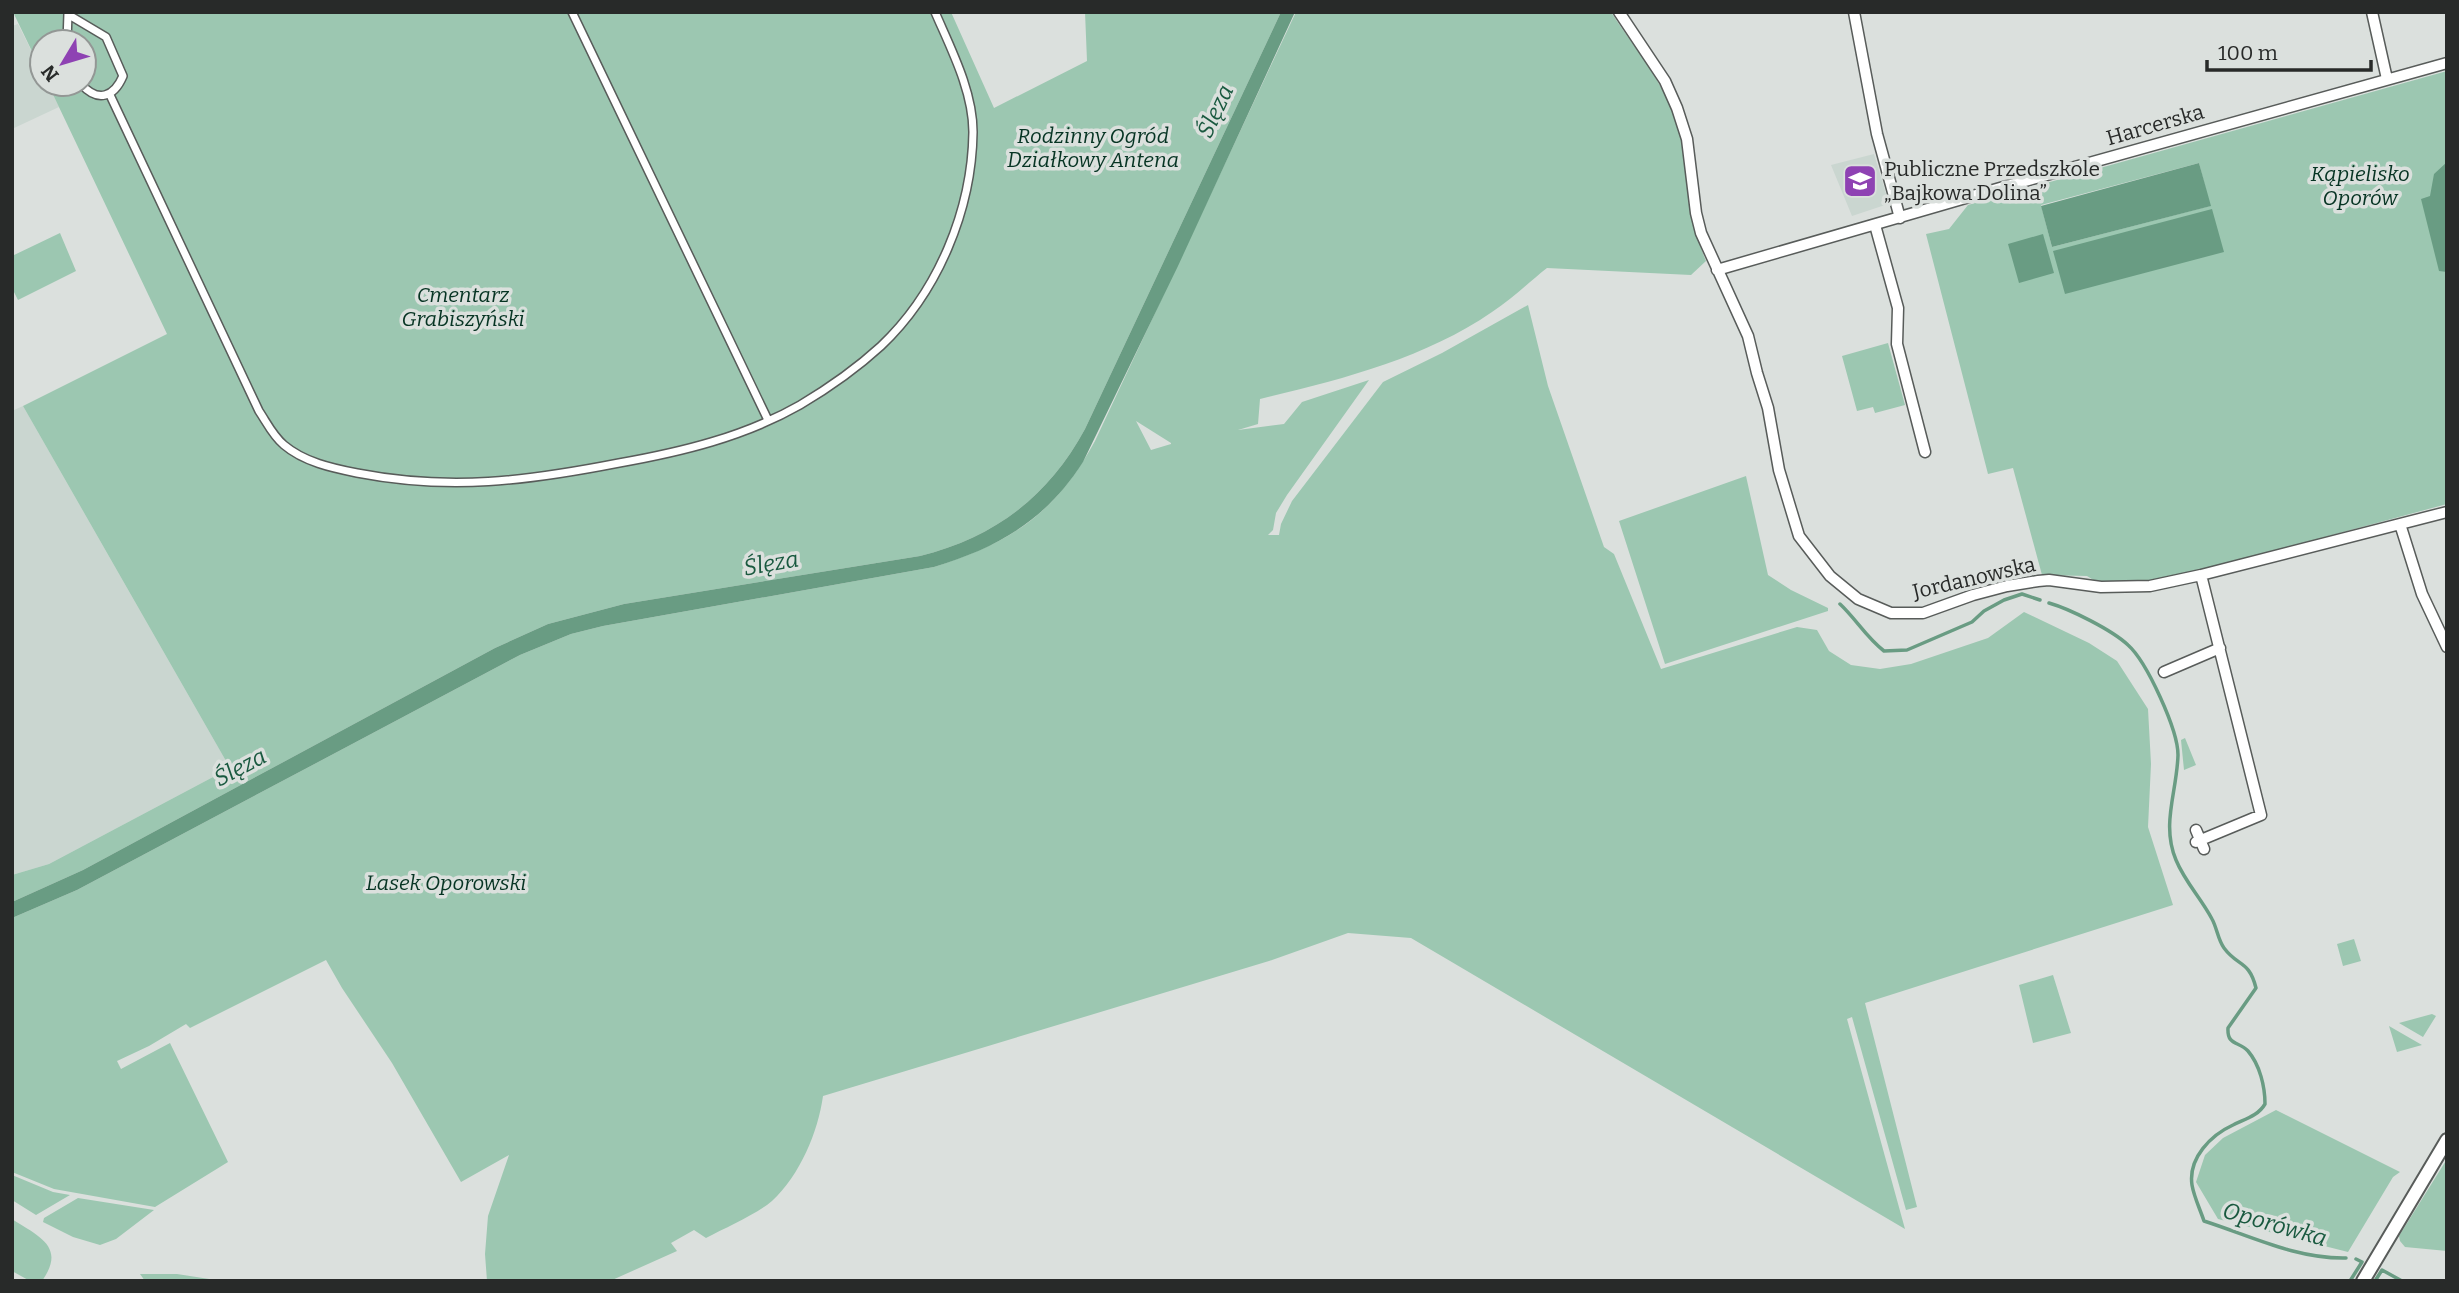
<svg xmlns="http://www.w3.org/2000/svg" width="2459" height="1293" viewBox="0 0 2459 1293" font-family="Bitter,serif">
<style>
.built{fill:#cad6d0}
.green{fill:#9cc7b1;fill-rule:evenodd}
.water{fill:#699c83}
.lines{fill:none;stroke-linecap:round;stroke-linejoin:round}
.stream{stroke:#699c83;stroke-width:3.5}
.pedestrian-casing{stroke:#585c5a;stroke-width:10}
.minor-casing{stroke:#585c5a;stroke-width:13}
.tertiary-casing{stroke:#585c5a;stroke-width:16}
.pedestrian{stroke:#fff;stroke-width:7}
.minor{stroke:#fff;stroke-width:10}
.tertiary{stroke:#fff;stroke-width:12}
.labels{text-anchor:middle;dominant-baseline:central;stroke-width:7;stroke-linejoin:round;paint-order:stroke}
.street-label{font-size:21px;fill:#282a29;stroke:#dbe0dd}
.park-label{font-size:21px;font-style:italic;fill:#063423;stroke:#dbe0dd}
.poi-label{font-size:21px;fill:#282a29;stroke:#dbe0dd;text-anchor:start}
.water-label{font-size:23px;font-style:italic;fill:#19593f;stroke:#dbe0dd}
</style>
<rect width="100%" height="100%" fill="#dbe0dd"/>
<path class="built" d="M 18,24 L 42,72 L 42,84 L 48,84 L 59,107 L 12,129 L 12,26 Z
M 1874,154 L 1887,197 L 1885,205 L 1852,216 L 1831,165 Z
M 23,406 L 230,768 L 49,864 L 12,875 L 12,411 Z"/>
<path class="green" d="M 13,12 L 951,12 L 994,108 L 1087,61 L 1085,12 L 1281,12 L 1085,429 C 1048,497 995,537 920,556 L 624,604 L 548,624 L 495,648 L 83,870 L 12,902 L 12,875 L 49,864 L 230,768 L 23,406 L 167,334 L 48,84 L 84,84 L 84,42 L 42,42 L 42,72 Z
M 1296,12 L 1611,12 C 1635,49 1664,82 1677,124 C 1691,170 1686,214 1706,261 L 1691,275 L 1547,268 C 1529,282 1512,299 1492,312 C 1424,359 1339,380 1260,399 L 1258,424 L 1238,430 L 1284,424 L 1302,402 L 1369,380 L 1287,495 L 1276,513 L 1273,530 L 1268,535 L 1279,535 L 1281,524 L 1292,501 L 1383,382 L 1442,353 L 1528,305 L 1548,386 L 1604,547 L 1614,554 L 1661,669 L 1797,627 L 1817,630 L 1829,651 L 1851,665 L 1880,669 L 1911,664 L 1988,638 L 2024,612 L 2089,643 L 2117,661 L 2148,709 L 2151,764 L 2148,827 L 2173,905 L 1865,1003 L 1917,1207 L 1906,1210 L 1852,1017 L 1847,1019 L 1905,1229 L 1411,938 L 1348,933 L 1269,961 L 823,1096 C 818,1132 800,1175 772,1201 C 757,1214 725,1228 706,1238 L 694,1230 L 671,1243 L 677,1251 L 610,1281 L 487,1281 L 485,1254 L 488,1216 L 509,1155 L 461,1182 L 392,1063 L 342,988 L 326,960 L 190,1028 L 186,1024 L 149,1046 L 117,1061 L 121,1069 L 170,1043 L 228,1162 L 155,1207 L 54,1189 L 12,1172 L 12,918 L 77,890 L 520,655 L 571,634 L 603,626 L 934,567 C 1011,543 1056,513 1095,441 ZM 1136,421 L 1171,443 L 1171,444 L 1151,450 Z
M 2447,71 L 2447,504 L 2217,566 L 2144,582 L 2095,581 L 2087,576 L 2042,575 L 2013,468 L 1988,474 L 1926,234 L 1949,229 L 1968,205 ZM 2199,163 L 2210,206 L 2052,247 L 2041,205 Z
M 60,233 L 76,271 L 18,300 L 12,288 L 12,256 Z
M 1888,343 L 1905,405 L 1875,413 L 1873,407 L 1857,411 L 1842,356 Z
M 1746,476 L 1768,575 L 1791,590 L 1828,608 L 1828,611 L 1665,664 L 1619,521 Z
M 2185,738 L 2196,765 L 2184,770 L 2181,740 Z
M 2354,939 L 2361,961 L 2343,966 L 2337,944 Z
M 2053,975 L 2071,1033 L 2033,1043 L 2019,985 Z
M 2432,1014 L 2436,1016 L 2423,1037 L 2399,1023 Z
M 2389,1026 L 2422,1045 L 2397,1052 Z
M 2276,1110 L 2400,1172 L 2393,1177 L 2348,1252 L 2218,1219 L 2196,1182 L 2205,1155 L 2223,1138 Z
M 2447,1159 L 2447,1251 L 2405,1247 L 2400,1241 L 2399,1236 Z
M 12,1175 L 53,1192 L 70,1195 L 36,1215 L 12,1200 Z
M 78,1198 L 154,1210 L 116,1239 L 100,1245 L 73,1237 L 43,1222 L 44,1218 Z
M 12,1219 C 40,1237 66,1247 42,1281 L 30,1281 L 12,1271 Z
M 140,1274 L 177,1274 L 222,1281 L 145,1281 Z"/>
<path class="water" d="M 1281,12 L 1295,12 L 1178,266 L 1083,462 C 1046,520 999,547 934,567 L 603,626 L 571,634 L 520,655 L 77,890 L 12,918 L 12,902 L 83,870 L 495,648 L 548,624 L 624,604 L 920,556 C 995,537 1048,497 1085,429 Z
M 2447,162 L 2447,272 L 2439,271 L 2421,199 L 2430,196 L 2434,174 Z
M 2199,163 L 2211,206 L 2052,247 L 2041,206 Z
M 2212,209 L 2224,252 L 2065,294 L 2053,251 Z
M 2043,234 L 2054,273 L 2019,283 L 2008,244 Z"/>
<g class="lines">
<path class="stream" d="M 2049,603 C 2070,609 2112,630 2128,645 C 2147,662 2178,730 2178,755 C 2177,792 2161,824 2176,860 C 2185,882 2201,898 2212,919 C 2217,928 2218,940 2224,948 C 2238,967 2249,960 2256,988 L 2228,1028 C 2227,1046 2239,1041 2248,1051 C 2260,1065 2265,1087 2265,1104 C 2258,1116 2245,1119 2233,1125 C 2211,1135 2188,1158 2192,1185 C 2194,1197 2200,1209 2204,1221 C 2251,1236 2296,1259 2346,1258
M 1840,604 C 1856,619 1866,637 1884,651 L 1907,650 L 1972,622 L 1984,611 L 2004,600 L 2022,594 L 2040,600
M 2350,1281 L 2362,1262 L 2356,1259
M 2375,1281 L 2382,1270 L 2402,1281"/>
<g class="pedestrian-casing">
<path id="pedestrian" d="M 572,12 L 768,420
M 69,15 L 106,37 L 123,76 C 114,97 98,103 81,84
M 67,42 L 68,13
M 110,95 L 259,411 C 267,423 273,436 284,445 C 304,462 332,468 357,473 C 450,491 527,481 619,463 C 681,452 744,437 800,405 C 827,389 857,368 881,346 C 938,292 972,210 973,132 C 973,91 951,49 935,12"/>
</g>
<g class="minor-casing">
<path id="minor" d="M 1619,12 L 1665,81 L 1677,108 L 1687,139 L 1696,213 L 1701,233 L 1748,336 L 1757,373 L 1768,408 L 1779,470 L 1799,536 L 1830,576 L 1858,599 L 1891,613 L 1923,613 L 1973,595 L 2007,586 L 2038,581 L 2049,580 L 2101,587 L 2150,586 L 2201,575 L 2447,512
M 1854,12 L 1877,134 L 1900,218
M 2372,12 L 2387,79
M 1875,225 L 1898,308 L 1897,344 L 1925,452
M 1717,270 L 2007,186 L 2447,63
M 2400,524 L 2422,594 L 2447,647
M 2164,672 L 2220,648
M 2196,830 L 2204,849
M 2196,842 L 2261,815 L 2201,575"/>
</g>
<g class="tertiary-casing">
<path id="tertiary" d="M 2363,1281 L 2447,1140"/>
</g>
<use href="#pedestrian" class="pedestrian"/>
<use href="#minor" class="minor"/>
<use href="#tertiary" class="tertiary"/>
</g>
<defs>
<g id="school-square" transform="scale(1.75)"><rect x="-9" y="-9" width="18" height="18" rx="4" fill="#8e42b3" stroke="#dbe0dd"/><path d="M0-5L7-2L0 1L-7-2ZM-4 1L0 2.5L4 1V4Q0 6-4 4Z" fill="#fff"/></g>
</defs>
<g fill-rule="evenodd">
<use href="#school-square" x="1860" y="181"/>
</g>
<g class="labels">
<g class="street-label">
<text transform="translate(2155 125) rotate(-16)">Harcerska</text>
<text transform="translate(1974 578) rotate(-13)">Jordanowska</text>
</g>
<g class="park-label">
<text x="1093" y="136">Rodzinny Ogród<tspan x="1093" dy="24">Działkowy Antena</tspan></text>
<text x="2360" y="174">Kąpielisko<tspan x="2360" dy="24">Oporów</tspan></text>
<text x="463" y="295">Cmentarz<tspan x="463" dy="24">Grabiszyński</tspan></text>
<text x="446" y="883">Lasek Oporowski</text>
</g>
<g class="poi-label">
<text x="1884" y="169">Publiczne Przedszkole<tspan x="1884" dy="24">„Bajkowa Dolina”</tspan></text>
</g>
<g class="water-label">
<text transform="translate(1215 111) rotate(-65)">Ślęza</text>
<text transform="translate(771 563) rotate(-10)">Ślęza</text>
<text transform="translate(240 767) rotate(-28)">Ślęza</text>
<text transform="translate(2275 1224) rotate(16)">Oporówka</text>
</g>
</g>
<rect width="2459" height="1293" fill="none" stroke="#282a29" stroke-width="28"/>
<g transform="translate(63 63) rotate(232)"><circle r="33" fill="#dbe0dd" stroke="#939795" stroke-width="2"/>
<path d="M0-5L12 26L0 18L-12 26Z" fill="#8e42b3"/>
<text y="-10" font-size="19" font-weight="bold" text-anchor="middle" fill="#282a29">N</text>
</g>
<path d="M2207 60v10h164v-10" fill="none" stroke="#282a29" stroke-width="3.5"/>
<text x="2218" y="60" font-size="21" fill="#282a29" stroke="#dbe0dd" stroke-width="5" paint-order="stroke">100 m</text>
</svg>
